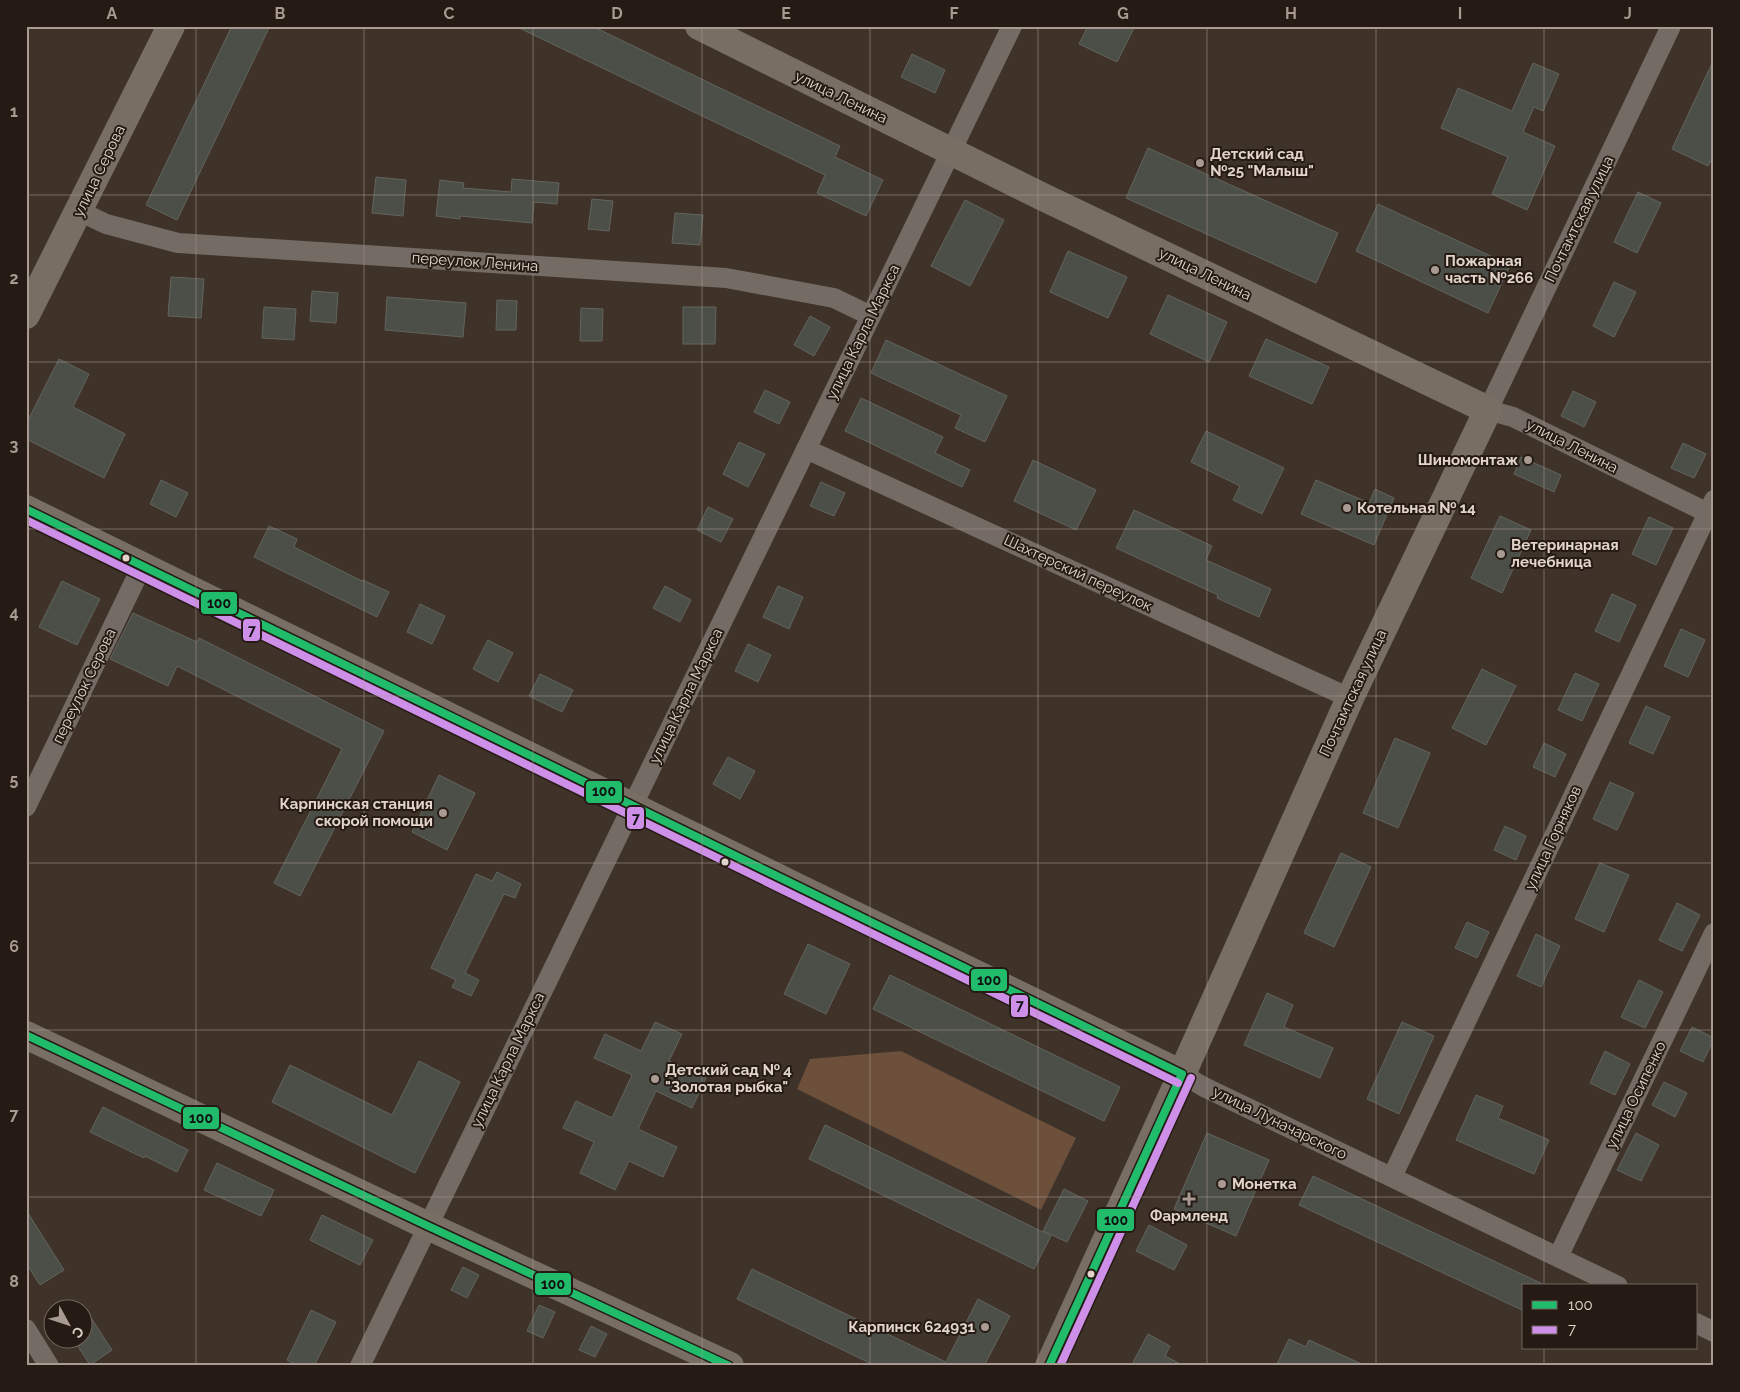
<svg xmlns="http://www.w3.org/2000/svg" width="1740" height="1392" viewBox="0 0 1740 1392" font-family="Raleway,sans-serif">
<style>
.green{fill:#6c503b}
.building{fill:#4c4e48;stroke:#63645e}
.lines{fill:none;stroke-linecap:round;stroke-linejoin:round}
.street{stroke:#746b64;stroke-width:20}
.secondary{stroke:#786e64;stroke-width:28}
.bus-1-casing{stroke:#251b14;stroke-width:11}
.bus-2-casing{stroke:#251b14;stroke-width:11}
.bus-1{stroke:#20bc6c;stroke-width:8}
.bus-2{stroke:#ce8fe9;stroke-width:8}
.grid{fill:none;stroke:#a99b92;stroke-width:1;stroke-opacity:0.55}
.poi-dot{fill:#a99b92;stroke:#251b14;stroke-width:2}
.bus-dot{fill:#e2d4ca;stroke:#251b14;stroke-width:2}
.labels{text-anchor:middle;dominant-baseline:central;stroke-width:4;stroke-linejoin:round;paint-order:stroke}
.street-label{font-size:15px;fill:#e2d4ca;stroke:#251b14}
.poi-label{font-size:15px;font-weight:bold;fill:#e2d4ca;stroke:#251b14;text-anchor:start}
.line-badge{stroke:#251b14;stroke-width:2}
.pale-badge-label{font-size:14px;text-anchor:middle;font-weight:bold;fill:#111}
.neatline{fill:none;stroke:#a99b92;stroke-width:2}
.grid-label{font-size:16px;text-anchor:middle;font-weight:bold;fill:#a99b92}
</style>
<rect width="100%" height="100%" fill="#3e3229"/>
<path class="green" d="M 901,1051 L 1076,1138 L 1041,1210 L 797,1089 L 810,1059 Z"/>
<path class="building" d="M 232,26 L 270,26 L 177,220 L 146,205 Z
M 515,26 L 592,26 L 840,146 L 835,157 L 883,180 L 866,216 L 817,193 L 825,175 Z
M 1088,26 L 1135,26 L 1117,62 L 1079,44 Z
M 912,54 L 945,70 L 935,93 L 901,77 Z
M 1714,59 L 1714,154 L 1708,166 L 1672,149 Z
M 1533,63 L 1559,74 L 1543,111 L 1534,107 L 1523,132 L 1555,146 L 1527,210 L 1492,194 L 1508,157 L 1441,128 L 1458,88 L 1512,111 Z
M 1148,148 L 1338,233 L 1316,283 L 1126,198 Z
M 376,177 L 406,180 L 403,216 L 372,213 Z
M 512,179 L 559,183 L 557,204 L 534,202 L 532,223 L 460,216 L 460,219 L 436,216 L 440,180 L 464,183 L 463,188 L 511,192 Z
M 1638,192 L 1661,203 L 1637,253 L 1614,242 Z
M 592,199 L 613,201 L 609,231 L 588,229 Z
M 965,200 L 1004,220 L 970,286 L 931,266 Z
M 1378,204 L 1510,265 L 1488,313 L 1356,251 Z
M 675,213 L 703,215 L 700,245 L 672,243 Z
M 1068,251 L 1127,277 L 1108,318 L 1050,292 Z
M 171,277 L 204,279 L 201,318 L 168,316 Z
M 1614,282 L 1636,292 L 1614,337 L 1593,326 Z
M 312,291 L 338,293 L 336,323 L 310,321 Z
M 1168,295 L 1227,322 L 1209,362 L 1150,334 Z
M 387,297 L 466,303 L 463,337 L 385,330 Z
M 497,300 L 517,301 L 516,330 L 496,330 Z
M 264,307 L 296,309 L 294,340 L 262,338 Z
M 683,307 L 716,307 L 715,344 L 683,344 Z
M 581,308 L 603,309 L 602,341 L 580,341 Z
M 810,316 L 830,327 L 814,356 L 794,345 Z
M 1266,339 L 1329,367 L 1312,404 L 1249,376 Z
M 886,340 L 1007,396 L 985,442 L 955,428 L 961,415 L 871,373 Z
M 59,359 L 89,374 L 73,407 L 125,434 L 104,478 L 26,439 L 26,424 Z
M 765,390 L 790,402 L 779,424 L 754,412 Z
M 1573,391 L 1596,402 L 1584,427 L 1561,416 Z
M 861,398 L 943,437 L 935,453 L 970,470 L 962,487 L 845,431 Z
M 1206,431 L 1284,468 L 1262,514 L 1233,500 L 1240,486 L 1191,462 Z
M 739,442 L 765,454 L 748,487 L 723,474 Z
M 1683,443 L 1706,454 L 1694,478 L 1671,468 Z
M 1521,457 L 1561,475 L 1554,492 L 1514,474 Z
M 1033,460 L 1096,490 L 1076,530 L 1014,501 Z
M 161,480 L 188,493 L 176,517 L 150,504 Z
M 1316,480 L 1369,503 L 1375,489 L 1394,498 L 1374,545 L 1301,514 Z
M 821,482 L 845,493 L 834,516 L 810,506 Z
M 708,507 L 733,519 L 721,542 L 697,530 Z
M 1134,510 L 1212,546 L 1206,560 L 1271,589 L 1259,617 L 1217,598 L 1218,595 L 1116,548 Z
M 1500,516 L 1531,530 L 1502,593 L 1471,578 Z
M 1649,517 L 1673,528 L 1656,565 L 1632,554 Z
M 269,526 L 297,539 L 294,547 L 362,581 L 363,580 L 389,592 L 377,617 L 254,557 Z
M 62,581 L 100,599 L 77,645 L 39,627 Z
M 665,586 L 691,600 L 680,622 L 653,608 Z
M 778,586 L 803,597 L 789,629 L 763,617 Z
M 1612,594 L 1636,605 L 1619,642 L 1595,631 Z
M 420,604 L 445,616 L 432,644 L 407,632 Z
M 133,613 L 197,642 L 199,638 L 384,731 L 300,896 L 274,883 L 342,749 L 177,666 L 168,686 L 110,659 Z
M 1681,629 L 1705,640 L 1688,677 L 1664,666 Z
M 488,640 L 513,653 L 498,682 L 473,669 Z
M 748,644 L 771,655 L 758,682 L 735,671 Z
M 1482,669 L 1516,686 L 1486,745 L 1452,728 Z
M 1575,673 L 1599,684 L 1582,721 L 1558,710 Z
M 540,674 L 573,690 L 562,712 L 529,696 Z
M 1646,706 L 1670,717 L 1653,754 L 1629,743 Z
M 1395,738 L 1430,753 L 1398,828 L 1363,813 Z
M 1544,743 L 1566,754 L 1555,777 L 1533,767 Z
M 728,757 L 755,771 L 740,799 L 713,784 Z
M 439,775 L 475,793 L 447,850 L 412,832 Z
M 1610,782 L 1634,793 L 1617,830 L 1593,819 Z
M 1505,826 L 1526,836 L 1516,860 L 1494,850 Z
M 1341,853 L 1371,867 L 1334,947 L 1304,933 Z
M 1600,863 L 1629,875 L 1604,932 L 1575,919 Z
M 497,872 L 521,884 L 515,898 L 504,894 L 465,973 L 479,980 L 471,996 L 452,987 L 456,980 L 431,968 L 476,874 L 492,881 Z
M 1677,903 L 1700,915 L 1682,951 L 1659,940 Z
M 1467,922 L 1489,932 L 1477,958 L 1455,948 Z
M 1536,934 L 1560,946 L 1541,987 L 1517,976 Z
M 808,944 L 850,964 L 826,1014 L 784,994 Z
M 890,975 L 1120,1087 L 1104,1121 L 873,1009 Z
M 1639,980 L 1663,992 L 1645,1028 L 1621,1017 Z
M 1267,993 L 1293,1005 L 1284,1027 L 1333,1048 L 1320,1078 L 1244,1045 Z
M 655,1022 L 682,1034 L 669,1061 L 706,1078 L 692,1108 L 656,1091 L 638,1129 L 677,1147 L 663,1177 L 629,1161 L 615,1190 L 580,1173 L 594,1142 L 563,1128 L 576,1101 L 612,1118 L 632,1075 L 594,1058 L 605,1034 L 641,1051 Z
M 1402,1022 L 1434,1036 L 1399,1114 L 1367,1099 Z
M 1692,1027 L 1714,1038 L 1703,1062 L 1680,1051 Z
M 1605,1051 L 1630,1064 L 1615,1095 L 1590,1083 Z
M 419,1061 L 460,1082 L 415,1173 L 272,1102 L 290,1065 L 392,1115 Z
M 1664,1082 L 1687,1093 L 1675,1117 L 1652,1105 Z
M 1476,1095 L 1503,1106 L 1498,1118 L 1549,1140 L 1534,1174 L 1456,1140 Z
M 103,1107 L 188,1150 L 177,1172 L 145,1156 L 144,1158 L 90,1132 Z
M 825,1125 L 1051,1236 L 1034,1269 L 809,1159 Z
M 1207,1133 L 1269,1160 L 1236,1236 L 1174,1209 Z
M 1636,1133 L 1659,1145 L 1641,1181 L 1617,1170 Z
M 217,1163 L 274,1190 L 261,1216 L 204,1190 Z
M 1313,1176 L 1547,1286 L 1524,1286 L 1524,1311 L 1299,1205 Z
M 1064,1189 L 1088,1201 L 1067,1242 L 1043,1231 Z
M 26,1210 L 64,1270 L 40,1285 L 26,1263 Z
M 322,1215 L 373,1240 L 360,1265 L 310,1240 Z
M 1149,1225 L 1187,1245 L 1174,1270 L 1136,1251 Z
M 463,1267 L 479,1275 L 467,1298 L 451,1290 Z
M 752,1269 L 946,1362 L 978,1299 L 1010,1316 L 984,1366 L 876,1366 L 737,1299 Z
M 82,1304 L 112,1350 L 90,1365 L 74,1340 L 82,1340 Z
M 539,1305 L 555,1312 L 543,1338 L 527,1331 Z
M 311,1310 L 336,1322 L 314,1366 L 299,1366 L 287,1360 Z
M 591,1326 L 607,1334 L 595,1357 L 579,1350 Z
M 1148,1334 L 1170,1346 L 1165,1356 L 1184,1366 L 1131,1366 Z
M 1289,1339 L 1306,1347 L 1309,1340 L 1366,1366 L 1276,1366 Z"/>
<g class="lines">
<path class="street" d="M 1671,26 L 1488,410 L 1513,417 L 1714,516
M 79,211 L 106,224 L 178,243 L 726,278 L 834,298 L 871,316
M 806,449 L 1350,698
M 26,807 L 142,566
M 1182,1074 L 1204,1087 L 1618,1286
M 1392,1177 L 1714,500
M 1558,1257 L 1714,933
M 1696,1323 L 1714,1332
M 26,1329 L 49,1366
M 360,1366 L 1012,26"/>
<path class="secondary" d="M 699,26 L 1041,196 L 1488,410 L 1350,698 L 1182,1074 L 1049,1366
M 26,315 L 171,26
M 26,509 L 803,890 L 1182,1074
M 26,1035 L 428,1226 L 730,1366"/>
<g class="bus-1-casing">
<path id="bus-1" d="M 26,509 L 1182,1074
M 26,1035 L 428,1226 L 729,1366
M 1049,1366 L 1182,1074"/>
</g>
<g class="bus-2-casing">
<path id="bus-2" d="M 26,520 L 1178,1083
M 1060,1366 L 1191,1078"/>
</g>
<use href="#bus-1" class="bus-1"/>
<use href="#bus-2" class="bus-2"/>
</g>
<path class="grid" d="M 196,26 L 196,1366M 364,26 L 364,1366M 533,26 L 533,1366M 702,26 L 702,1366M 870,26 L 870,1366M 1038,26 L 1038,1366M 1207,26 L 1207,1366M 1376,26 L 1376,1366M 1544,26 L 1544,1286M 26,195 L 1714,195M 26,362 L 1714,362M 26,529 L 1714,529M 26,696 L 1714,696M 26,863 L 1714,863M 26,1030 L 1714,1030M 26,1197 L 1714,1197M 1544,1348 L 1544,1366"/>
<g class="poi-dot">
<circle cx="1200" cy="163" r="5"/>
<circle cx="1435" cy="270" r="5"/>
<circle cx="1528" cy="460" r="5"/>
<circle cx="1347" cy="508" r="5"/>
<circle cx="1501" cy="554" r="5"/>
<circle cx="443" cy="813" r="5"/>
<circle cx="655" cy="1079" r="5"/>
<circle cx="1222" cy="1184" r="5"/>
<path d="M1186.5 1191.5h5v5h5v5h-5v5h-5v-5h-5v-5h5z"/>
<circle cx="985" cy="1327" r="5"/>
</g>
<g class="bus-dot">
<circle cx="126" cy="558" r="4.5"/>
<circle cx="725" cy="862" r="4.5"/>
<circle cx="1091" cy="1274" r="4.5"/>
</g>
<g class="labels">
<g class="street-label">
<text transform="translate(841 97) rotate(26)">улица Ленина</text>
<text transform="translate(99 171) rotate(-64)">улица Серова</text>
<text transform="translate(1579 219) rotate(-64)">Почтамтская улица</text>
<text transform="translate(475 262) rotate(4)">переулок Ленина</text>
<text transform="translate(1205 274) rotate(26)">улица Ленина</text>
<text transform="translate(863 332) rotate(-64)">улица Карла Маркса</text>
<text transform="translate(1572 446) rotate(27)">улица Ленина</text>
<text transform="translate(1078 573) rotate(25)">Шахтерский переулок</text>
<text transform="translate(84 686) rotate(-64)">переулок Серова</text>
<text transform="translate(1353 693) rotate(-65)">Почтамтская улица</text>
<text transform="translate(686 696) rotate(-64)">улица Карла Маркса</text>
<text transform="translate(1553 838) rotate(-65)">улица Горняков</text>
<text transform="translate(508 1060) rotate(-64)">улица Карла Маркса</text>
<text transform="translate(1636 1095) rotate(-64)">улица Осипенко</text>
<text transform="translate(1280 1123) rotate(26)">улица Луначарского</text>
</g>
<g class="poi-label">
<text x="1210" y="154">Детский сад<tspan x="1210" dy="17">№25 "Малыш"</tspan></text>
<text x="1445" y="261">Пожарная<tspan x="1445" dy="17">часть №266</tspan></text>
<text x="1518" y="460" text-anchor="end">Шиномонтаж</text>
<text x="1357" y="508">Котельная № 14</text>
<text x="1511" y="545">Ветеринарная<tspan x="1511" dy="17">лечебница</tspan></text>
<text x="433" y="804" text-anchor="end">Карпинская станция<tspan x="433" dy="17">скорой помощи</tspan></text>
<text x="665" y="1070">Детский сад № 4<tspan x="665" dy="17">"Золотая рыбка"</tspan></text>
<text x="1232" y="1184">Монетка</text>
<text x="1189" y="1216" text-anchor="middle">Фармленд</text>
<text x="975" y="1327" text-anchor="end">Карпинск 624931</text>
</g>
</g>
<g class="line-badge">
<rect x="200" y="591" width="38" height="24" rx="5" fill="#20bc6c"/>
<rect x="242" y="618" width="19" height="24" rx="5" fill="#ce8fe9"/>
<rect x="585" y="780" width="38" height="24" rx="5" fill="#20bc6c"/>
<rect x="626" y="806" width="19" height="24" rx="5" fill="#ce8fe9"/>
<rect x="970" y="968" width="38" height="24" rx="5" fill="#20bc6c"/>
<rect x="1010" y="994" width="19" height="24" rx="5" fill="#ce8fe9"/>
<rect x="182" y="1106" width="38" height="24" rx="5" fill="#20bc6c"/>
<rect x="1096" y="1208" width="39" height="24" rx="5" fill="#20bc6c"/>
<rect x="534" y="1272" width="38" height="24" rx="5" fill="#20bc6c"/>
</g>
<g class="pale-badge-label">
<text x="219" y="608">100</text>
<text x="252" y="635">7</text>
<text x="604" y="796">100</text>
<text x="636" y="823">7</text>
<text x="989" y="985">100</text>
<text x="1020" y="1010">7</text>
<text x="201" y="1123">100</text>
<text x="1116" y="1225">100</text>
<text x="553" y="1289">100</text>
</g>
<rect width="1740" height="1392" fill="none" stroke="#251b14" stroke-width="55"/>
<rect x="1522" y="1284" width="175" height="65" fill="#251b14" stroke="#71655d"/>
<rect x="1532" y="1301" width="25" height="8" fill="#20bc6c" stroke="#71655d"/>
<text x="1568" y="1310" font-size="15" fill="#e2d4ca">100</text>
<rect x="1532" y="1326" width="25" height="8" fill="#ce8fe9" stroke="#71655d"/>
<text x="1568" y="1334" font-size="15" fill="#e2d4ca">7</text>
<g transform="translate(68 1324) rotate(130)"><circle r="24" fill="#251b14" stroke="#71655d"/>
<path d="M0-4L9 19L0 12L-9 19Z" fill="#a99b92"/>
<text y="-8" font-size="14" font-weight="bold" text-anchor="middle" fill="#e2d4ca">С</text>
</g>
<rect x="28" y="28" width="1684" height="1336" class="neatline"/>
<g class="grid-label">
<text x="112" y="19">A</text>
<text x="280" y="19">B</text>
<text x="449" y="19">C</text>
<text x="617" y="19">D</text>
<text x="786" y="19">E</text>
<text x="954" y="19">F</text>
<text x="1123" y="19">G</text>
<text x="1291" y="19">H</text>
<text x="1460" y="19">I</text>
<text x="1628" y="19">J</text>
<text x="14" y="117">1</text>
<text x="14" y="284">2</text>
<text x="14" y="451">3</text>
<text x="14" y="618">4</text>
<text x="14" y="785">5</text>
<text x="14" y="952">6</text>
<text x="14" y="1120">7</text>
<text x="14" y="1287">8</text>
</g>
</svg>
